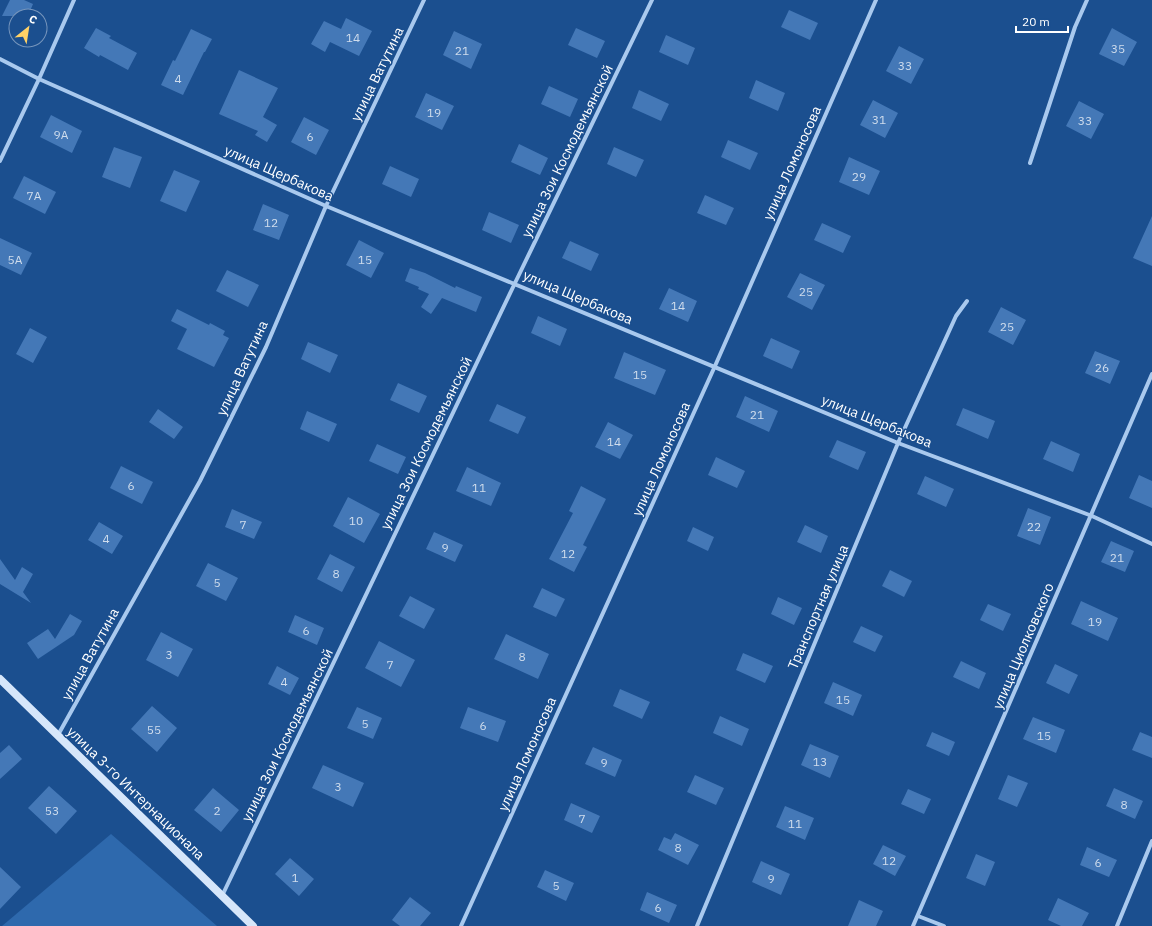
<svg xmlns="http://www.w3.org/2000/svg" width="1152" height="926" viewBox="0 0 1152 926" font-family="'IBM Plex Sans',sans-serif">
<style>
.green{fill:#2e69ad}
.building{fill:#4478b7}
.lines{fill:none;stroke-linecap:round;stroke-linejoin:round}
.street{stroke:#a9c9ee;stroke-width:4}
.secondary{stroke:#d6e6fa;stroke-width:8}
.labels{text-anchor:middle;dominant-baseline:central;stroke-width:3;stroke-linejoin:round;paint-order:stroke}
.number-label{font-size:12px;fill:#d0dded}
.street-label{font-size:14px;fill:#fff;stroke:#1b4f8f}
</style>
<rect width="100%" height="100%" fill="#1b4f8f"/>
<path class="green" d="M 111,834 L 217,926 L 2,926 Z"/>
<path class="building" d="M 10,0 L 24,0 L 33,4 L 28,16 L 2,16 Z
M 789,10 L 818,23 L 810,40 L 781,27 Z
M 346,18 L 372,31 L 359,56 L 330,42 L 325,52 L 311,44 L 324,21 L 341,29 Z
M 96,28 L 111,36 L 109,38 L 137,53 L 128,70 L 100,55 L 99,57 L 84,48 Z
M 576,28 L 605,41 L 597,58 L 568,45 Z
M 1112,28 L 1137,42 L 1124,66 L 1099,54 Z
M 191,29 L 212,39 L 205,52 L 204,52 L 183,95 L 161,85 L 173,60 L 175,61 Z
M 454,31 L 482,44 L 471,69 L 443,55 Z
M 666,35 L 695,48 L 688,65 L 659,52 Z
M 899,46 L 924,59 L 911,84 L 886,71 Z
M 239,70 L 278,88 L 263,117 L 277,125 L 267,142 L 255,135 L 258,131 L 219,114 Z
M 756,80 L 785,93 L 778,111 L 749,98 Z
M 549,86 L 578,99 L 570,117 L 541,104 Z
M 639,90 L 669,104 L 661,121 L 632,108 Z
M 426,93 L 454,106 L 442,130 L 415,117 Z
M 873,100 L 898,113 L 885,138 L 860,125 Z
M 1079,101 L 1104,114 L 1091,139 L 1066,126 Z
M 51,115 L 82,131 L 72,153 L 40,137 Z
M 304,117 L 329,130 L 316,155 L 291,142 Z
M 728,140 L 758,153 L 750,170 L 721,157 Z
M 519,144 L 548,158 L 540,175 L 511,162 Z
M 114,147 L 142,157 L 130,188 L 102,177 Z
M 614,147 L 644,160 L 636,177 L 607,164 Z
M 849,157 L 880,171 L 869,195 L 839,182 Z
M 390,166 L 419,179 L 411,197 L 382,184 Z
M 174,170 L 200,181 L 186,212 L 160,201 Z
M 24,176 L 56,192 L 45,214 L 13,198 Z
M 705,195 L 734,208 L 726,225 L 697,213 Z
M 263,204 L 289,215 L 279,240 L 253,230 Z
M 489,212 L 519,225 L 511,243 L 482,230 Z
M 1152,216 L 1152,266 L 1133,258 Z
M 822,223 L 851,236 L 843,253 L 814,240 Z
M 0,238 L 32,253 L 21,275 L 0,265 Z
M 359,240 L 384,253 L 371,278 L 346,265 Z
M 570,241 L 599,254 L 591,271 L 562,258 Z
M 410,268 L 425,273 L 455,288 L 456,286 L 482,297 L 476,312 L 442,298 L 431,314 L 421,307 L 429,294 L 418,289 L 419,287 L 405,281 Z
M 227,270 L 259,285 L 248,307 L 216,291 Z
M 800,273 L 825,285 L 812,310 L 787,297 Z
M 669,288 L 697,301 L 688,322 L 659,309 Z
M 1001,307 L 1026,320 L 1013,345 L 988,332 Z
M 177,309 L 209,325 L 210,323 L 225,331 L 223,335 L 229,338 L 214,367 L 177,349 L 187,329 L 171,321 Z
M 538,316 L 567,329 L 560,346 L 531,333 Z
M 30,328 L 47,337 L 33,363 L 16,354 Z
M 771,338 L 800,351 L 792,369 L 763,356 Z
M 308,342 L 338,355 L 330,373 L 301,359 Z
M 1095,351 L 1120,361 L 1110,384 L 1085,373 Z
M 624,352 L 666,370 L 655,395 L 614,378 Z
M 398,383 L 427,396 L 419,413 L 390,400 Z
M 745,396 L 778,411 L 769,432 L 736,417 Z
M 497,404 L 526,417 L 518,434 L 489,421 Z
M 963,408 L 995,421 L 988,439 L 956,425 Z
M 158,409 L 183,427 L 174,439 L 149,422 Z
M 307,411 L 337,424 L 329,442 L 300,429 Z
M 608,422 L 633,435 L 620,459 L 595,447 Z
M 837,440 L 866,452 L 858,470 L 829,457 Z
M 1051,441 L 1080,454 L 1073,472 L 1043,459 Z
M 377,444 L 406,457 L 398,474 L 369,461 Z
M 716,457 L 745,471 L 737,488 L 708,475 Z
M 121,466 L 153,482 L 142,504 L 110,488 Z
M 467,467 L 501,483 L 491,506 L 456,491 Z
M 1139,475 L 1152,481 L 1152,508 L 1129,498 Z
M 925,476 L 954,489 L 946,507 L 917,494 Z
M 581,486 L 606,499 L 583,545 L 587,547 L 574,572 L 549,559 L 573,513 L 569,511 Z
M 348,497 L 380,514 L 364,543 L 333,526 Z
M 1028,508 L 1051,517 L 1040,545 L 1017,536 Z
M 232,509 L 262,522 L 254,539 L 225,527 Z
M 99,522 L 123,536 L 112,554 L 88,540 Z
M 805,525 L 828,536 L 821,553 L 797,542 Z
M 693,527 L 714,537 L 708,551 L 687,541 Z
M 434,532 L 463,545 L 455,562 L 426,549 Z
M 1111,541 L 1134,551 L 1125,572 L 1101,562 Z
M 330,554 L 355,567 L 342,592 L 317,579 Z
M 0,559 L 15,580 L 22,567 L 33,574 L 23,592 L 31,603 L 0,584 Z
M 208,563 L 238,578 L 226,601 L 196,586 Z
M 890,570 L 912,581 L 904,597 L 882,586 Z
M 542,588 L 565,599 L 556,617 L 533,607 Z
M 410,596 L 435,609 L 424,629 L 399,616 Z
M 778,597 L 802,608 L 794,625 L 771,614 Z
M 1081,601 L 1118,618 L 1108,641 L 1071,624 Z
M 988,604 L 1011,614 L 1003,631 L 980,620 Z
M 70,614 L 82,621 L 74,635 L 38,659 L 27,643 L 48,629 L 55,639 Z
M 295,615 L 324,628 L 317,645 L 288,632 Z
M 861,626 L 883,636 L 875,652 L 853,642 Z
M 161,632 L 193,649 L 178,677 L 146,660 Z
M 506,634 L 549,654 L 538,679 L 494,659 Z
M 379,641 L 415,660 L 401,687 L 365,668 Z
M 743,653 L 773,666 L 765,683 L 736,670 Z
M 961,661 L 986,673 L 979,689 L 953,677 Z
M 1055,664 L 1078,675 L 1069,694 L 1046,683 Z
M 277,666 L 299,678 L 290,695 L 268,684 Z
M 833,682 L 862,695 L 853,716 L 824,703 Z
M 620,689 L 650,702 L 642,719 L 613,706 Z
M 152,706 L 177,728 L 157,752 L 131,729 Z
M 357,707 L 382,718 L 373,739 L 347,728 Z
M 468,707 L 506,721 L 498,742 L 460,728 Z
M 720,716 L 749,729 L 742,746 L 713,733 Z
M 1033,717 L 1065,730 L 1056,753 L 1023,739 Z
M 932,732 L 955,742 L 949,756 L 926,746 Z
M 1140,732 L 1152,737 L 1152,758 L 1132,750 Z
M 810,744 L 839,756 L 830,778 L 801,765 Z
M 9,745 L 22,759 L 0,779 L 0,753 Z
M 593,747 L 622,760 L 615,777 L 585,764 Z
M 323,765 L 364,783 L 353,807 L 312,788 Z
M 695,775 L 724,788 L 716,805 L 687,792 Z
M 1008,775 L 1028,783 L 1017,807 L 998,799 Z
M 49,786 L 77,811 L 56,834 L 28,808 Z
M 213,788 L 239,810 L 221,832 L 194,810 Z
M 1114,788 L 1143,801 L 1135,819 L 1106,806 Z
M 908,789 L 931,799 L 924,814 L 901,804 Z
M 571,803 L 600,816 L 592,833 L 564,820 Z
M 785,806 L 814,818 L 805,840 L 776,827 Z
M 675,833 L 699,845 L 688,865 L 658,850 L 664,837 L 671,840 Z
M 883,845 L 906,856 L 895,876 L 873,864 Z
M 1087,847 L 1117,860 L 1109,877 L 1080,865 Z
M 976,854 L 995,862 L 985,886 L 966,878 Z
M 290,858 L 314,879 L 299,896 L 275,874 Z
M 761,861 L 790,874 L 781,895 L 752,882 Z
M 0,867 L 21,887 L 0,909 Z
M 545,870 L 574,883 L 566,901 L 537,887 Z
M 647,892 L 677,905 L 669,923 L 640,910 Z
M 410,897 L 431,913 L 420,926 L 400,926 L 392,920 Z
M 1058,898 L 1089,913 L 1082,926 L 1061,926 L 1048,920 Z
M 859,900 L 883,911 L 876,926 L 848,926 Z"/>
<g class="lines">
<path class="street" d="M 0,59 L 39,79 L 326,206 L 898,443 L 1092,516 L 1152,544
M 0,161 L 39,79 L 74,0
M 1030,163 L 1075,27 L 1087,0
M 58,735 L 200,481 L 266,347 L 326,206 L 424,0
M 222,896 L 515,283 L 652,0
M 918,916 L 944,926
M 461,926 L 715,366 L 876,0
M 697,926 L 898,443 L 956,316 L 967,301
M 913,926 L 1152,374
M 1117,926 L 1152,841"/>
<path class="secondary" d="M 0,679 L 253,926"/>
</g>
<g class="labels">
<g class="number-label">
<text x="353" y="37">14</text>
<text x="1118" y="48">35</text>
<text x="462" y="50">21</text>
<text x="905" y="65">33</text>
<text x="178" y="78">4</text>
<text x="434" y="112">19</text>
<text x="879" y="119">31</text>
<text x="1085" y="120">33</text>
<text x="61" y="134">9А</text>
<text x="310" y="136">6</text>
<text x="859" y="176">29</text>
<text x="34" y="195">7А</text>
<text x="271" y="222">12</text>
<text x="15" y="259">5А</text>
<text x="365" y="259">15</text>
<text x="806" y="291">25</text>
<text x="678" y="305">14</text>
<text x="1007" y="326">25</text>
<text x="1102" y="367">26</text>
<text x="640" y="374">15</text>
<text x="757" y="414">21</text>
<text x="614" y="441">14</text>
<text x="131" y="485">6</text>
<text x="479" y="487">11</text>
<text x="356" y="520">10</text>
<text x="243" y="524">7</text>
<text x="1034" y="526">22</text>
<text x="106" y="538">4</text>
<text x="445" y="547">9</text>
<text x="568" y="553">12</text>
<text x="1117" y="557">21</text>
<text x="336" y="573">8</text>
<text x="217" y="582">5</text>
<text x="1095" y="621">19</text>
<text x="306" y="630">6</text>
<text x="169" y="654">3</text>
<text x="522" y="656">8</text>
<text x="390" y="664">7</text>
<text x="284" y="681">4</text>
<text x="843" y="699">15</text>
<text x="365" y="723">5</text>
<text x="483" y="725">6</text>
<text x="154" y="729">55</text>
<text x="1044" y="735">15</text>
<text x="820" y="761">13</text>
<text x="604" y="762">9</text>
<text x="338" y="786">3</text>
<text x="1124" y="804">8</text>
<text x="52" y="810">53</text>
<text x="217" y="810">2</text>
<text x="582" y="818">7</text>
<text x="795" y="823">11</text>
<text x="678" y="847">8</text>
<text x="889" y="860">12</text>
<text x="1098" y="862">6</text>
<text x="295" y="877">1</text>
<text x="771" y="878">9</text>
<text x="556" y="885">5</text>
<text x="658" y="907">6</text>
</g>
<g class="street-label">
<text transform="translate(377 74) rotate(-64)">улица Ватутина</text>
<text transform="translate(567 151) rotate(-64)">улица Зои Космодемьянской</text>
<text transform="translate(792 163) rotate(-66)">улица Ломоносова</text>
<text transform="translate(279 173) rotate(24)">улица Щербакова</text>
<text transform="translate(578 297) rotate(23)">улица Щербакова</text>
<text transform="translate(242 368) rotate(-65)">улица Ватутина</text>
<text transform="translate(877 421) rotate(22)">улица Щербакова</text>
<text transform="translate(426 443) rotate(-64)">улица Зои Космодемьянской</text>
<text transform="translate(661 459) rotate(-66)">улица Ломоносова</text>
<text transform="translate(818 607) rotate(-67)">Транспортная улица</text>
<text transform="translate(1023 646) rotate(-67)">улица Циолковского</text>
<text transform="translate(90 654) rotate(-61)">улица Ватутина</text>
<text transform="translate(287 735) rotate(-64)">улица Зои Космодемьянской</text>
<text transform="translate(527 754) rotate(-66)">улица Ломоносова</text>
<text transform="translate(136 793) rotate(44)">улица 3-го Интернационала</text>
</g>
</g>
<g transform="translate(28 28) rotate(30)"><circle r="19" fill="#1b4f8f" stroke="#7695bc"/>
<path d="M0-3L7 15L0 10L-7 15Z" fill="#ffd166"/>
<text y="-6" font-size="11" font-weight="bold" text-anchor="middle" fill="#ffffff">С</text>
</g>
<path d="M1016 26v6h52v-6" fill="none" stroke="#ffffff" stroke-width="2"/>
<text x="1022" y="26" font-size="12" fill="#ffffff" stroke="#1b4f8f" stroke-width="3" paint-order="stroke">20 m</text>
</svg>
